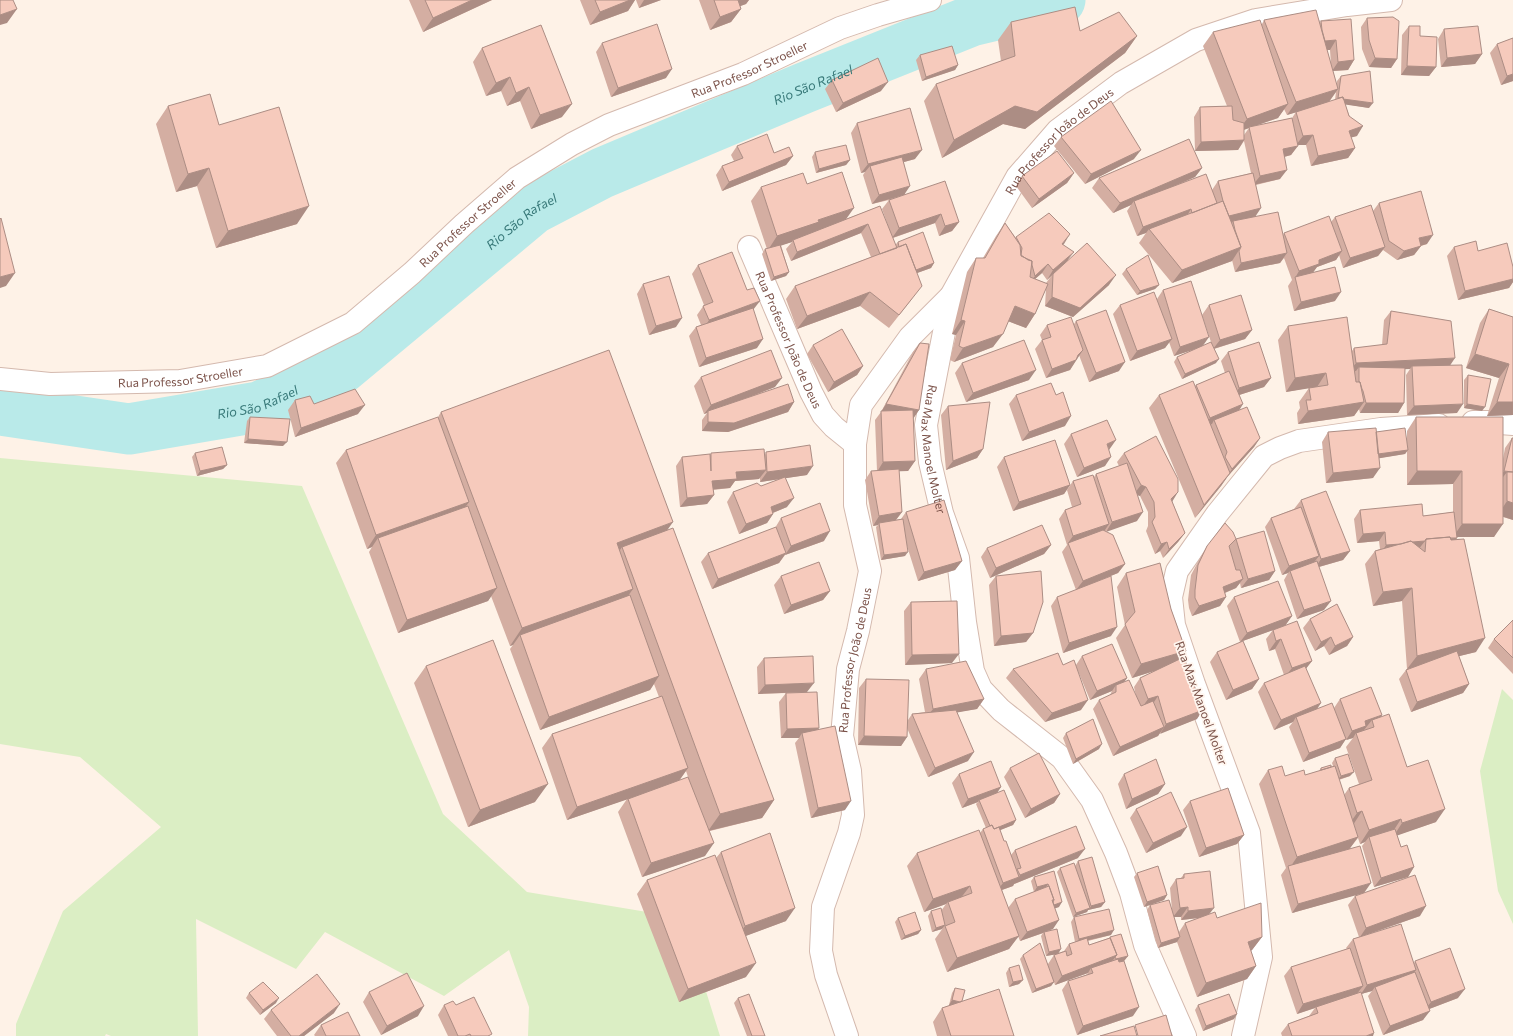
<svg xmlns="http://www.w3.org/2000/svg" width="1513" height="1036" viewBox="0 0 1513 1036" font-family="Commissioner,sans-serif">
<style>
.green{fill:#dbeec4}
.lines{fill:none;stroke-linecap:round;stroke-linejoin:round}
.river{stroke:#b9eae9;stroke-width:51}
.minor-casing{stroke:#d4b9ae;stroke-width:24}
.minor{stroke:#fff;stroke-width:22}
.wall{fill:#d4aea2;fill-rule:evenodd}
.shaded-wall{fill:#ac8d84}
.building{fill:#f6cabc;stroke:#ac8d84}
.labels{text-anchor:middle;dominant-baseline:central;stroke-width:3.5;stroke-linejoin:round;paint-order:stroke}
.street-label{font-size:12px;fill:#7b5249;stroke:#fff6ef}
.water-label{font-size:13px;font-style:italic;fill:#387979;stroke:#fff6ef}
</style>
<rect width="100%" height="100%" fill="#fef2e7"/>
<path class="green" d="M 0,458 L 302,486 L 443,814 L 527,892 L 683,918 L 720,1036 L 528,1036 L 529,1007 L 509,950 L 444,996 L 325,932 L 296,969 L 196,919 L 198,1036 L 111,1036 L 106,1034 L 105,1036 L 16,1036 L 16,1024 L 63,911 L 161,827 L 80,757 L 0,744 Z
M 1502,689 L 1513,700 L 1513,924 L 1498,891 L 1480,771 Z"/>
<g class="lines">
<path class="river" id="s1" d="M 0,410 L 129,429 L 259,407 L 342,368 L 533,209 L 602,173 L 804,88 L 971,21 L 1060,0"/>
<g class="minor-casing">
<g id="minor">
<path id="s2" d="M 749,247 L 811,392 L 823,415 L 834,427 L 855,444"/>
<path id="s3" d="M 951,296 L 926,425 L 930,462 L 942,513 L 958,558 L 965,622 L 973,671 L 981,689 L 1001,710 L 1062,758 L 1092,800 L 1116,853 L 1131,893 L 1145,945 L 1185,1036"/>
<path id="s4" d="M 0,379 L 50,384 L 180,381 L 267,366 L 353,323 L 412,273 L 464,224 L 517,178 L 572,144 L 609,125 L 743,74 L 840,28 L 878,15 L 930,0"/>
<path d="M 1473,422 L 1487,422 L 1513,424"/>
<path id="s5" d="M 847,1036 L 826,975 L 821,951 L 823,907 L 849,833 L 853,815 L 850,771 L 842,736 L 848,669 L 858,631 L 870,571 L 855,505 L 855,444 L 861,405 L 910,337 L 951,296 L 1017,177 L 1058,130 L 1121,83 L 1196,40 L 1256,20 L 1347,5 L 1391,0"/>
<path d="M 1243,1036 L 1261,957 L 1249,833 L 1194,684 L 1174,625 L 1171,597 L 1177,571 L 1217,514 L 1264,456 L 1280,448 L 1299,441 L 1381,429 L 1439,425"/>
</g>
</g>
<use href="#minor" class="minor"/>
</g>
<path class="wall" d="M 409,0 L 492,0 L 423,32 Z
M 580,0 L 635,0 L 628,11 L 590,25 Z
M 636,0 L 661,0 L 639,8 Z
M 699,0 L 749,0 L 746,4 L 740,6 L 741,9 L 731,22 L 710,30 Z
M 1367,18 L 1397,59 L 1391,68 L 1369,67 L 1362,49 L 1361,27 Z
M 1264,20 L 1320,23 L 1321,21 L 1354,60 L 1348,70 L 1333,71 L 1337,86 L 1337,81 L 1341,76 L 1369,108 L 1345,104 L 1357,136 L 1351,137 L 1355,148 L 1348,158 L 1311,166 L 1306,145 L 1298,145 L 1291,155 L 1284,157 L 1280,179 L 1256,185 L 1255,217 L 1283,235 L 1284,233 L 1331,222 L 1335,217 L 1373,211 L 1379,203 L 1427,244 L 1421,246 L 1414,255 L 1397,260 L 1383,250 L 1378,256 L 1343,268 L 1339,255 L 1336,260 L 1317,267 L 1313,272 L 1335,301 L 1294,311 L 1288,286 L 1292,280 L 1284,258 L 1280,263 L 1235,272 L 1232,260 L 1232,261 L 1172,283 L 1139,243 L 1146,233 L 1137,236 L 1127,211 L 1131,205 L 1113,213 L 1092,188 L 1099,178 L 1202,168 L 1195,177 L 1178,185 L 1212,190 L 1218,181 L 1251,173 L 1244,141 L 1238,150 L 1195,151 L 1194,117 L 1200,107 L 1227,106 L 1203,46 L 1213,32 L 1262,24 ZM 1327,50 L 1330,50 L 1331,64 ZM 1336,92 L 1335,100 L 1329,102 ZM 1284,109 L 1287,115 L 1296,112 L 1292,118 L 1255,126 L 1278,118 ZM 1249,128 L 1244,135 L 1244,130 Z
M 1011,22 L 1080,31 L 1137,36 L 1125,53 L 1025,129 L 1003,124 L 942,158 L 924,101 L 936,84 L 1001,61 L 998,40 Z
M 541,25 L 562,117 L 531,129 L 520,101 L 507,106 L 501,91 L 486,96 L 473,62 L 482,48 Z
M 1409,26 L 1420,36 L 1436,67 L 1429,76 L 1401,75 L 1402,35 Z
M 1444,29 L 1482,54 L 1475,64 L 1441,67 L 1438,39 Z
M 1513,38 L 1513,81 L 1501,85 L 1490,53 L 1497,44 Z
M 602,43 L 666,78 L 611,97 L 596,52 Z
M 920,55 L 958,65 L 955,70 L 922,81 L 916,60 Z
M 832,80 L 881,91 L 836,112 L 825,89 Z
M 168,106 L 219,125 L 297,224 L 216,248 L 197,186 L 176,192 L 156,124 Z
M 857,123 L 915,159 L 904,162 L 905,194 L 959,222 L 952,231 L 939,236 L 935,223 L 893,238 L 895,245 L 898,242 L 934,263 L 931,268 L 917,273 L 912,299 L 889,328 L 860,306 L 797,329 L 786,299 L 795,286 L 871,257 L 861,233 L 791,261 L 786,249 L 792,242 L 781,245 L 789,272 L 786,276 L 771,281 L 762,254 L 765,249 L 767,249 L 751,201 L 761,187 L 807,184 L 846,219 L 880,206 L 890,231 L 882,209 L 889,200 L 872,204 L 863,175 L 865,172 L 861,173 L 851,133 Z
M 1061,137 L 1134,159 L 1085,184 L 1054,146 Z
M 737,146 L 774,153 L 793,156 L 786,165 L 722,191 L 716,175 L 722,166 L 734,161 L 731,155 Z
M 815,152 L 850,160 L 846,165 L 816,173 L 812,157 Z
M 1074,173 L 1067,183 L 1032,208 L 1016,186 L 1022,176 Z
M 1005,223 L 1016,238 L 1016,237 L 1063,245 L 1068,260 L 1109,285 L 1073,317 L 1045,306 L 1046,289 L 1035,314 L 1026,328 L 1008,321 L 993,347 L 954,362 L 950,360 L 956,335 L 952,334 L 967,272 L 976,258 L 983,258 L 996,236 ZM 1042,273 L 1047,280 L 1052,275 L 1046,283 L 1035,279 Z
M 1454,247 L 1478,251 L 1513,267 L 1513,282 L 1509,288 L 1458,300 L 1447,256 Z
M 698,265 L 753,310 L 757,348 L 699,367 L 689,336 L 696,327 L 701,325 L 697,315 L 704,305 L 692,274 Z
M 1126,269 L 1159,285 L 1155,289 L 1137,295 L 1122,274 Z
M 643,284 L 676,327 L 649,335 L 637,294 Z
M 1163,290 L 1203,346 L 1211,342 L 1202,315 L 1209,305 L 1252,330 L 1245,339 L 1214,349 L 1216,363 L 1182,379 L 1174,362 L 1177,357 L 1197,348 L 1174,356 L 1169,342 L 1165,348 L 1130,361 L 1113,314 L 1120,305 L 1157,299 Z
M 1489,309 L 1513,317 L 1513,415 L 1487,416 L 1499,378 L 1466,368 L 1480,323 Z
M 1391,311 L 1450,365 L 1457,413 L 1407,415 L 1406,375 L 1410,369 L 1405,369 L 1404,403 L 1398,413 L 1360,413 L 1359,409 L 1354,416 L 1298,424 L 1297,413 L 1300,408 L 1299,402 L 1309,388 L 1313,387 L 1286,392 L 1278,340 L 1288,326 L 1352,351 L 1354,348 L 1382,345 L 1384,320 Z
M 1076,321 L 1119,371 L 1089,382 L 1079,355 L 1070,370 L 1046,378 L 1035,349 L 1042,340 L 1040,335 L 1047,325 L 1074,324 Z
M 920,343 L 919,410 L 913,418 L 915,461 L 908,471 L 899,471 L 902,512 L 896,520 L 901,519 L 906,512 L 962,561 L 955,570 L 918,581 L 907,546 L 905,556 L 881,560 L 876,527 L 878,525 L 873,526 L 865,480 L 871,471 L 877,471 L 875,420 L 881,412 L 913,352 Z
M 813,345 L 863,366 L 857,375 L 828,392 L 807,354 Z
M 1228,352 L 1271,378 L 1264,387 L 1239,395 L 1239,410 L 1260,438 L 1254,447 L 1228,476 L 1221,486 L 1195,518 L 1149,408 L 1159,395 L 1195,386 L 1196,385 L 1225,373 L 1221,361 Z
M 962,363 L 1029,380 L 966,402 L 955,373 Z
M 1468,375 L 1482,411 L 1464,408 L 1464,380 Z
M 701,377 L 775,387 L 758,394 L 794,402 L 788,412 L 728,432 L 702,431 L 702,420 L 707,413 L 704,414 L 694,386 Z
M 1016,395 L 1065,426 L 1022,441 L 1009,404 Z
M 295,400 L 314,404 L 358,414 L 295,437 L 288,410 Z
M 948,406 L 983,449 L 977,458 L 946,470 L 941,415 Z
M 441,412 L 668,530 L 774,800 L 762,818 L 710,831 L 705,856 L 642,877 L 618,812 L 627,799 L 567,820 L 542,748 L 552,734 L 659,697 L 654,684 L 650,690 L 540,730 L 510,649 L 513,645 L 510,646 L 491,596 L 488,601 L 398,633 L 369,552 L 372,547 L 367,549 L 336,463 L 346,450 L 438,417 ZM 686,771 L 688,777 L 679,781 Z
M 250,417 L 283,446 L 244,443 L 247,421 Z
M 1416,417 L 1503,459 L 1505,448 L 1512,438 L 1513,438 L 1513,520 L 1503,517 L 1494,537 L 1457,537 L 1455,540 L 1476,652 L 1459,656 L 1469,684 L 1463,693 L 1411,712 L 1399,679 L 1406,670 L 1407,669 L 1402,601 L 1373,606 L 1365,564 L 1375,551 L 1380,549 L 1379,541 L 1357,543 L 1354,519 L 1360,510 L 1423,516 L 1453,512 L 1453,484 L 1407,485 L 1407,451 L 1405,454 L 1379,458 L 1373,478 L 1326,483 L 1322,442 L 1328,432 L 1376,432 L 1407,443 L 1407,431 Z
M 1071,434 L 1109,450 L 1105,466 L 1077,477 L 1064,444 Z
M 766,452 L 807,475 L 786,478 L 787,507 L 773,513 L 773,514 L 767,523 L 739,534 L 727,502 L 733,492 L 761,486 L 780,479 L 760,482 L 760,477 L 759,479 L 735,481 L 730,488 L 713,490 L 714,495 L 707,504 L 680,507 L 676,466 L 682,457 L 710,455 L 711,453 L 765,455 Z
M 195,453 L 227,465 L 223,469 L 197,476 L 192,457 Z
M 1124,453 L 1172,501 L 1185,533 L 1178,542 L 1163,558 L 1160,551 L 1155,554 L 1146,531 L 1148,526 L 1148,512 L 1140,496 L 1138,495 L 1137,521 L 1106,531 L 1125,564 L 1118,573 L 1098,581 L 1111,636 L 1063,653 L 1051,606 L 1057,597 L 1076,590 L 1062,552 L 1067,545 L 1059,519 L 1065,510 L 1072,507 L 1067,490 L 1073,481 L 1094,477 L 1096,474 L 1119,466 L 1117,462 Z
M 1004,457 L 1070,485 L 1064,494 L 1013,511 L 997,467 Z
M 1301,500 L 1350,551 L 1343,560 L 1319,567 L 1324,610 L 1297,619 L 1284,580 L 1288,573 L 1282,575 L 1265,527 L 1271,518 L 1294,509 Z
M 781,518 L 824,541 L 785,555 L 779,563 L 712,589 L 701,562 L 708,553 L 775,528 Z
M 1236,539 L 1275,571 L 1269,580 L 1241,588 L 1240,583 L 1236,588 L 1225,593 L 1226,597 L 1220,606 L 1192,616 L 1189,608 L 1188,600 L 1191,575 L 1201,556 L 1207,546 Z
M 1051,545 L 1044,554 L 990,578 L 981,557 L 987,548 Z
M 1126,573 L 1171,609 L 1186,651 L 1181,659 L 1197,719 L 1160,733 L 1158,736 L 1113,756 L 1093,709 L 1099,700 L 1110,695 L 1112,691 L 1090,700 L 1078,671 L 1081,710 L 1045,722 L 1006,678 L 1013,669 L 1063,665 L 1076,665 L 1082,656 L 1127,678 L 1124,682 L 1136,696 L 1134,687 L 1140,678 L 1157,670 L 1132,678 L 1116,638 L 1125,625 L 1117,587 Z
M 781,576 L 830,591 L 823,600 L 784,614 L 774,585 Z
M 996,576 L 1033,633 L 1026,642 L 994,646 L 989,585 Z
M 1234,597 L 1292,616 L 1285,625 L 1312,661 L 1306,668 L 1317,709 L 1334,708 L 1340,699 L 1382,715 L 1381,717 L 1407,767 L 1436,822 L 1397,835 L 1401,847 L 1414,867 L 1408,877 L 1374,887 L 1362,846 L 1365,842 L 1360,844 L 1358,838 L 1350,848 L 1364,893 L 1420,916 L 1363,936 L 1414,963 L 1415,961 L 1458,998 L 1429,1009 L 1423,1020 L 1383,1035 L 1368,996 L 1372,991 L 1361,994 L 1366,1036 L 1282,1036 L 1281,1033 L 1288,1024 L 1309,1016 L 1315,1008 L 1297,1014 L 1284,976 L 1291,967 L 1347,949 L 1346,948 L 1353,939 L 1359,937 L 1348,905 L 1355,896 L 1362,893 L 1292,913 L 1281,875 L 1286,868 L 1259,784 L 1268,770 L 1285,776 L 1305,775 L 1319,771 L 1321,768 L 1333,766 L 1332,763 L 1335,758 L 1350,776 L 1339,780 L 1344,795 L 1349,788 L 1359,784 L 1346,747 L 1353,738 L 1345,740 L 1340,748 L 1303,762 L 1289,727 L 1293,722 L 1274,730 L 1258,692 L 1264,683 L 1284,675 L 1275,649 L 1269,651 L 1266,639 L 1273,630 L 1240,642 L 1227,606 Z
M 911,602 L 952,663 L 905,665 L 904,611 Z
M 1310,619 L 1353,637 L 1347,646 L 1329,655 L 1324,646 L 1315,651 L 1303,628 Z
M 1513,620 L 1513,674 L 1488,648 L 1494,639 Z
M 1217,652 L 1259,679 L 1252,689 L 1226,700 L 1210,662 Z
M 764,658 L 807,692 L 817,730 L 845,810 L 811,818 L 795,743 L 799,738 L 781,738 L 779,702 L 786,693 L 758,694 L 757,667 Z
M 426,666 L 535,802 L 468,827 L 414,683 Z
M 926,669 L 984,699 L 977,709 L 957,712 L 968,761 L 928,777 L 907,728 L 907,737 L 901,746 L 858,745 L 859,688 L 866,679 L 908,720 L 912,714 L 925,712 L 919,679 Z
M 1066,733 L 1099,749 L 1073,764 L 1063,738 Z
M 1010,768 L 1060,794 L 1054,803 L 1025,818 L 1004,777 Z
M 959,774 L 1001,787 L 997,792 L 1016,820 L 1013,825 L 1000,830 L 1004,841 L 1011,855 L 1015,850 L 1078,858 L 1014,884 L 1013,886 L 1002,890 L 1008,908 L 1015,899 L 1034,892 L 1031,881 L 1034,877 L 1054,871 L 1059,907 L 1055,908 L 1053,929 L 1050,930 L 1058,953 L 1064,951 L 1069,944 L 1075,942 L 1071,922 L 1074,917 L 1111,935 L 1088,941 L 1089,945 L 1109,938 L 1110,937 L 1128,956 L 1124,961 L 1133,1016 L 1077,1035 L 1062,990 L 1068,981 L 1086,975 L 1088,973 L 1055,985 L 1054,982 L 1051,986 L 1032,993 L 1020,959 L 1023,955 L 1048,964 L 1054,955 L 1057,954 L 1046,956 L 1041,936 L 1043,933 L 1020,941 L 1018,936 L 1009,949 L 947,972 L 935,939 L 943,928 L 942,929 L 932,932 L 928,916 L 931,911 L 941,911 L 946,904 L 924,912 L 907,866 L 917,853 L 980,833 L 983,829 L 986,828 L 976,804 L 978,802 L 962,808 L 952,783 Z
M 1124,774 L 1165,784 L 1158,794 L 1126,809 L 1118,784 Z
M 1190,801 L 1244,835 L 1237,844 L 1199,857 L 1183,810 Z
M 1136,809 L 1181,836 L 1146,853 L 1130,818 Z
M 721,852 L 786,921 L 745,936 L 746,977 L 679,1002 L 637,894 L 647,880 L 716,858 Z
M 1078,861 L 1105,902 L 1101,907 L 1088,910 L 1087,912 L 1073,917 L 1057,872 L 1060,868 L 1075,866 Z
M 1137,873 L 1167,895 L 1164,900 L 1144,907 L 1134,877 Z
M 1184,874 L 1209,914 L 1217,918 L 1262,937 L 1252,950 L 1251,951 L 1256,966 L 1247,979 L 1197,997 L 1177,942 L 1158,948 L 1147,910 L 1150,905 L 1172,910 L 1170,888 L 1176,879 L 1181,878 ZM 1174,917 L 1181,917 L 1181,920 L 1198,918 L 1185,923 L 1179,932 Z
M 898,918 L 921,930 L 918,934 L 901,940 L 895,922 Z
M 1009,968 L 1023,980 L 1019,984 L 1009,987 L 1006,973 Z
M 955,988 L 962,1001 L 1014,1036 L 937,1036 L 933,1022 L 942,1008 L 950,1005 L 949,1005 L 952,993 Z
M 369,992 L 418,1016 L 381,1035 L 363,1002 Z
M 249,993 L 276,1003 L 260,1015 L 246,998 Z
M 738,998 L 765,1036 L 747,1036 L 734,1003 Z
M 444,1005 L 456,1005 L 490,1036 L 448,1036 L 438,1015 Z
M 1198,1005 L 1234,1019 L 1203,1031 L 1195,1010 Z
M 271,1010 L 334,1013 L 304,1036 L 277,1036 L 264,1019 Z
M 321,1025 L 360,1036 L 315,1036 L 314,1035 Z"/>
<path class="shaded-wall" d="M 472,0 L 492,0 L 423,32 L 433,18 Z
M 630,0 L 635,0 L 628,11 L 590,25 L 600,12 Z
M 644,0 L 661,0 L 639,8 Z
M 735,0 L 749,0 L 746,4 L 727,11 Z
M 17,9 L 7,23 L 0,25 L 0,15 Z
M 741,9 L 731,22 L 710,30 L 720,17 Z
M 1137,36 L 1125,53 L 1025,129 L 1003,124 L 942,158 L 954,140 Z
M 1336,40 L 1330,50 L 1316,50 L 1323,41 Z
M 1482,54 L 1475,64 L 1441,67 L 1447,58 Z
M 1375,58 L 1397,59 L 1391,68 L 1369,67 Z
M 1354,60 L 1348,70 L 1332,71 L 1338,62 Z
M 958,65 L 955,70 L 922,81 L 926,77 Z
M 1407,66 L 1436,67 L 1429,76 L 1401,75 Z
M 672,69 L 666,78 L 611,97 L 618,88 Z
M 1513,74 L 1513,81 L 1501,85 L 1507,76 Z
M 510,77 L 501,91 L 486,96 L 496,83 Z
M 888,82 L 881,91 L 836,112 L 843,103 Z
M 529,87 L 520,101 L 507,106 L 516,93 Z
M 1338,89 L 1328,103 L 1287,115 L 1296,102 Z
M 1338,98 L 1373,103 L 1369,108 L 1335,103 Z
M 572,104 L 562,117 L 531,129 L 540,115 Z
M 1288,104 L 1278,118 L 1249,128 L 1249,127 L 1249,128 L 1237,132 L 1247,119 Z
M 1363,126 L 1357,136 L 1342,140 L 1349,131 Z
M 1313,135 L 1306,145 L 1296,145 L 1303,136 Z
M 1244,140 L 1238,150 L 1195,151 L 1201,142 Z
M 1298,146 L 1291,155 L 1276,159 L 1283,149 Z
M 1355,148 L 1348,158 L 1311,166 L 1318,156 Z
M 922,150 L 915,159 L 871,171 L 870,166 L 865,172 L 861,173 L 868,164 Z
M 1141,150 L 1134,159 L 1085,184 L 1091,174 Z
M 793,156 L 786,165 L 722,191 L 729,182 Z
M 850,160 L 846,165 L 816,173 L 819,169 Z
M 209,168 L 197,186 L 176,192 L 188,174 Z
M 1202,168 L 1195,177 L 1134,203 L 1134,201 L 1131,205 L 1113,213 L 1120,203 Z
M 1287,170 L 1280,179 L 1253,185 L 1260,176 Z
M 1074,173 L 1067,183 L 1032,208 L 1039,199 Z
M 910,186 L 904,195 L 872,204 L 879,195 Z
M 309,206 L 297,224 L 216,248 L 228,231 Z
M 854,208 L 844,222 L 793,240 L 792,242 L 768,250 L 777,236 L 818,220 Z
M 1261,208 L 1255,217 L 1233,221 L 1232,223 L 1227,216 Z
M 1191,209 L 1185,219 L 1149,229 L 1146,233 L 1137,236 L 1143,227 Z
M 941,214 L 935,223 L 892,238 L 899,228 Z
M 959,222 L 952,231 L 939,236 L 945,226 Z
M 868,224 L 861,233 L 791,261 L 797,252 Z
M 1070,234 L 1064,244 L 1055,253 L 1062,244 Z
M 1433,235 L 1427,244 L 1412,248 L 1419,238 Z
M 1421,246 L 1414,255 L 1397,260 L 1404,251 Z
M 1241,247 L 1232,261 L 1172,283 L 1182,270 Z
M 1385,247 L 1378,256 L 1343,268 L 1350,258 Z
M 1342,251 L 1336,260 L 1317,267 L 1312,274 L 1295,278 L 1299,271 L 1319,260 Z
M 1074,252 L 1067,261 L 1047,280 L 1053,270 Z
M 1287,253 L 1280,263 L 1235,272 L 1241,263 Z
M 934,263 L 931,268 L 906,277 L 909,273 Z
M 1048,264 L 1042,273 L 1028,285 L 1035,276 Z
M 789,272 L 786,276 L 771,281 L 774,277 Z
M 15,273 L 6,286 L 0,288 L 0,277 Z
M 1116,275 L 1109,285 L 1073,317 L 1045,306 L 1052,297 Z
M 1513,279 L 1513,282 L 1509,288 L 1458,300 L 1465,291 Z
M 1159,285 L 1155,289 L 1137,295 L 1140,291 Z
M 870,292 L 860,306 L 797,329 L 807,316 Z
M 1341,292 L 1335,301 L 1294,311 L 1301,302 Z
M 760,301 L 753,310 L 703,330 L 709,320 Z
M 1015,306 L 1035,314 L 1026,328 L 1005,320 Z
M 682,318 L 676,327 L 649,335 L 656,326 Z
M 961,320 L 965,321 L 956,335 L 952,334 Z
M 1252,330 L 1245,339 L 1213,349 L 1220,340 Z
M 1003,334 L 993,347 L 954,362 L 963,348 Z
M 1209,337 L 1202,347 L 1174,356 L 1180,347 Z
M 763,339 L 757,348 L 699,367 L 706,358 Z
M 1172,339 L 1165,348 L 1130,361 L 1137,351 Z
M 1083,350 L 1070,370 L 1046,378 L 1052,369 L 1078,355 Z
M 1475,354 L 1509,364 L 1499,378 L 1466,368 Z
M 1455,358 L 1449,367 L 1412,366 L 1410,369 L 1359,371 L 1359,367 L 1356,371 L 1349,372 L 1356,363 Z
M 1219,359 L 1216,363 L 1182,379 L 1185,374 Z
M 1125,362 L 1119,371 L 1089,382 L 1096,373 Z
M 863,366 L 857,375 L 828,392 L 834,382 Z
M 1036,370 L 1029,380 L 966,402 L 973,393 Z
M 1326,373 L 1317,387 L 1286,392 L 1295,378 Z
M 782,378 L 775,387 L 708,413 L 708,411 L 707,413 L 704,414 L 711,405 Z
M 1271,378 L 1264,387 L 1233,397 L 1239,388 Z
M 794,402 L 788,412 L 728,432 L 702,431 L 708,422 Z
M 1364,402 L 1354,416 L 1298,424 L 1308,411 Z
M 1497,402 L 1513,402 L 1513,415 L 1487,416 Z
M 1366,403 L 1404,403 L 1398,413 L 1360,413 Z
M 886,404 L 919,410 L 913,419 L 881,412 Z
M 1243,404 L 1237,414 L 1214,420 L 1212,424 L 1203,427 L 1210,418 Z
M 1463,404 L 1457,413 L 1407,415 L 1414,406 Z
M 1467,404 L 1485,407 L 1482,411 L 1464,408 Z
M 365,405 L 358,414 L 295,437 L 301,428 Z
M 1071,416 L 1065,426 L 1022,441 L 1029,432 Z
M 1260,438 L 1254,447 L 1228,476 L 1221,486 L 1195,518 L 1204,505 L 1226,478 L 1232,469 Z
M 248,439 L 287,442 L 283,446 L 244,443 Z
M 1116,440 L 1109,450 L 1107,444 Z
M 983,449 L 977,458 L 946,470 L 953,461 Z
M 1408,450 L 1405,454 L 1375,459 L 1378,454 Z
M 1111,457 L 1105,466 L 1077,477 L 1084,468 Z
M 915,461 L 908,471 L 877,472 L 883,462 Z
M 227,465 L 223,469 L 197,476 L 200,471 Z
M 813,466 L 807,475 L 760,482 L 767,472 Z
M 1380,468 L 1373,478 L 1326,483 L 1333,473 Z
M 766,470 L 759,479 L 735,481 L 730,488 L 706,490 L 712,481 L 736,472 Z
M 1417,471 L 1462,471 L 1453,484 L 1407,485 Z
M 1504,471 L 1507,472 L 1500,481 L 1498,480 Z
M 1070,485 L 1064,494 L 1013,511 L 1019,502 Z
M 1141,485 L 1146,487 L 1140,496 L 1134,494 Z
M 1178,492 L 1172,502 L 1171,499 Z
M 714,495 L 707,504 L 680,507 L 687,498 Z
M 794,498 L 787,507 L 765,516 L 771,507 Z
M 1507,501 L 1513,503 L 1513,520 L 1498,515 Z
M 469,502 L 459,516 L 378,538 L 372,547 L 367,549 L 376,535 Z
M 902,512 L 895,521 L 879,523 L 878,525 L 873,526 L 879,516 Z
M 1143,512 L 1137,521 L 1106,532 L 1112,522 Z
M 773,514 L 767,523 L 739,534 L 746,524 Z
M 673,522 L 661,539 L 622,547 L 616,556 L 617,543 Z
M 1109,524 L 1103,533 L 1068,543 L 1073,536 Z
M 1462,524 L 1503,524 L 1494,537 L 1453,537 Z
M 830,531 L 824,541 L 785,555 L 791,546 Z
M 1385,532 L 1379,541 L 1357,543 L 1363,534 Z
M 1185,533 L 1178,542 L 1163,558 L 1169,549 Z
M 1457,538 L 1450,547 L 1426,541 Z
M 1425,541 L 1418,550 L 1380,555 L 1386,545 Z
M 1167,542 L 1160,551 L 1155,554 L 1161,544 Z
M 1051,545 L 1044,554 L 990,578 L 996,568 Z
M 1350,551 L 1343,560 L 1315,568 L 1321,559 Z
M 908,552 L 905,556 L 881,560 L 884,555 Z
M 786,553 L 779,563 L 712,589 L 718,579 Z
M 1319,556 L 1312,565 L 1290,571 L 1288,573 L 1282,575 L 1289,566 Z
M 962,561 L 955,570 L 918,581 L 924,572 Z
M 1125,564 L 1118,573 L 1076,590 L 1083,581 Z
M 1275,571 L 1269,580 L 1241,588 L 1248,579 Z
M 1243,579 L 1236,588 L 1217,596 L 1223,587 Z
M 497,588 L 488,601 L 398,633 L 407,620 Z
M 1412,588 L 1402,601 L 1373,606 L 1383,592 Z
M 633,589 L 620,607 L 520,635 L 513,645 L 510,646 L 522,628 Z
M 830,591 L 823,600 L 784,614 L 791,605 Z
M 1226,597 L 1220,606 L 1192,616 L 1199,606 Z
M 1331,601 L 1324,610 L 1297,619 L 1304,610 Z
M 1292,616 L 1285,626 L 1240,642 L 1247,633 Z
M 1117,627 L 1111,636 L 1063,653 L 1069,643 Z
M 1033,633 L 1026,642 L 994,646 L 1001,636 Z
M 1331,637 L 1324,646 L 1315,651 L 1321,642 Z
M 1353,637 L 1347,646 L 1329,655 L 1335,646 Z
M 1485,638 L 1476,652 L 1407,669 L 1417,656 Z
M 1281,639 L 1275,649 L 1269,651 L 1276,641 Z
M 1186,651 L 1177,664 L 1132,678 L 1141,664 Z
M 959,654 L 952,663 L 905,665 L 912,655 Z
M 1312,661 L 1305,670 L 1285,677 L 1292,668 Z
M 659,676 L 650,690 L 540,730 L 549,717 Z
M 1127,678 L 1120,688 L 1116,685 L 1112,691 L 1090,700 L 1097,691 Z
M 1259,679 L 1252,689 L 1226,700 L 1233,690 Z
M 814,683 L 807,692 L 758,694 L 765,685 Z
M 1469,684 L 1463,693 L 1411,712 L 1417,702 Z
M 1158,696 L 1152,705 L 1141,709 L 1148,699 Z
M 984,699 L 977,709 L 926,718 L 933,709 Z
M 1088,700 L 1081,710 L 1045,722 L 1052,713 Z
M 1321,703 L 1315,712 L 1296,717 L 1293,722 L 1274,730 L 1281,720 Z
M 1203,710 L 1197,719 L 1160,734 L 1166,724 Z
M 1382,715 L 1375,725 L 1372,720 L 1360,735 L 1356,733 L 1353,738 L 1346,740 L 1352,731 L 1365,721 Z
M 1164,727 L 1158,736 L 1113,756 L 1120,747 Z
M 819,728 L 812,737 L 802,733 L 799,738 L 781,738 L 787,729 Z
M 864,736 L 907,737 L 901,746 L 858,745 Z
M 1346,739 L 1340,748 L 1303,762 L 1309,753 Z
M 1102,744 L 1099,749 L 1073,764 L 1076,759 Z
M 974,752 L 968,761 L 928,777 L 935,768 Z
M 688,768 L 678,782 L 567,820 L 577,807 Z
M 1354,772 L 1350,776 L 1337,780 L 1341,776 Z
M 548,784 L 535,802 L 468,827 L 480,810 Z
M 1165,784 L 1158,794 L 1126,809 L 1132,799 Z
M 1001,787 L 995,796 L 979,800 L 978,802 L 962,808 L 968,799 Z
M 1060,794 L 1054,803 L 1025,818 L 1031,809 Z
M 774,800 L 762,818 L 708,831 L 720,814 Z
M 851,801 L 845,810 L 811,818 L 818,808 Z
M 1445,809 L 1436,822 L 1393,837 L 1402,823 Z
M 1362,811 L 1353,825 L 1348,826 L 1357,813 Z
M 1401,819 L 1392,833 L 1369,837 L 1365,842 L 1360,844 L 1369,830 Z
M 1016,820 L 1013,825 L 988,835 L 992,830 Z
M 1187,827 L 1181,836 L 1146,853 L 1153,843 Z
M 1244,835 L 1237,844 L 1199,857 L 1206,848 Z
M 1358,837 L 1348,851 L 1289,869 L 1297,857 Z
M 714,843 L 705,856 L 642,877 L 651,863 Z
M 1085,849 L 1078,858 L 1014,884 L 1013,886 L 996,892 L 1003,883 L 1019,877 L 1020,875 Z
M 1414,867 L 1408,877 L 1374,887 L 1381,878 Z
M 1371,883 L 1364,893 L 1292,913 L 1298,904 Z
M 1048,884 L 1045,889 L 1034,892 L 1037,887 Z
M 970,886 L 960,899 L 948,902 L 946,904 L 924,912 L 933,899 Z
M 1167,895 L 1164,900 L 1144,907 L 1147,902 Z
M 1062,902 L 1059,907 L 1050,910 L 1054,905 Z
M 1105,902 L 1101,907 L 1088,910 L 1087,912 L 1073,917 L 1076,913 L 1090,908 L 1091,906 Z
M 1426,906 L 1420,916 L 1360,937 L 1366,928 Z
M 1188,907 L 1181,917 L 1173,917 L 1180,908 Z
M 795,908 L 786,921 L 735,940 L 745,926 Z
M 1214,908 L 1207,917 L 1181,920 L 1188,911 Z
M 1059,920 L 1053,929 L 1044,932 L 1043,933 L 1020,941 L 1027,932 Z
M 945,925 L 942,929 L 932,932 L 936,928 Z
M 921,930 L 918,934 L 901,940 L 905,936 Z
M 1114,930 L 1111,935 L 1076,943 L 1079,939 Z
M 1019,936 L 1009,949 L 947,972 L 957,958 Z
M 1180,937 L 1177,942 L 1158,948 L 1161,943 Z
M 1262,937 L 1252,950 L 1238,955 L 1248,942 Z
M 1061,949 L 1058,954 L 1046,956 L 1049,952 Z
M 1117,955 L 1110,964 L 1091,968 L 1088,973 L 1055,985 L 1062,976 Z
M 1128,956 L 1124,961 L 1113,964 L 1116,959 Z
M 756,963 L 746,977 L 679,1002 L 688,989 Z
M 1256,966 L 1247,979 L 1197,997 L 1206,983 Z
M 1416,970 L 1409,979 L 1375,987 L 1372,991 L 1361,994 L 1367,985 Z
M 1023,980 L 1019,984 L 1009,987 L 1013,982 Z
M 1054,982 L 1051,986 L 1032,993 L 1036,989 Z
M 1363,986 L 1356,995 L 1316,1007 L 1315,1008 L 1297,1014 L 1303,1004 Z
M 1465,989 L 1458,998 L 1424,1011 L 1431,1002 Z
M 279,998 L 276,1003 L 260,1015 L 263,1010 Z
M 952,1000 L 962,1003 L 959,1007 L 949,1005 Z
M 340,1004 L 334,1013 L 304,1036 L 299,1036 Z
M 424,1006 L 418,1016 L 381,1035 L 387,1026 Z
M 1139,1007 L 1133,1016 L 1077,1035 L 1083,1026 Z
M 1430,1011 L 1423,1020 L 1383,1035 L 1390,1026 Z
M 1237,1014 L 1234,1019 L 1203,1031 L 1206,1026 Z
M 1374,1033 L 1373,1036 L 1366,1036 Z"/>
<path class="building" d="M 0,0 L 13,0 L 17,9 L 0,15 Z
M 425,0 L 472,0 L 433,18 Z
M 595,0 L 630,0 L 600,12 Z
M 714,0 L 738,0 L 741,9 L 720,17 Z
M 1075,7 L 1080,31 L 1119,12 L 1137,36 L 1037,112 L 1015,106 L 954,140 L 936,84 L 1015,56 L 1011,22 Z
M 1316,10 L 1338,89 L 1296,102 L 1264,20 Z
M 1393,17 L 1399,21 L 1397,59 L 1375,58 L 1369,40 L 1367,18 Z
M 1351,19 L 1354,60 L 1338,62 L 1336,40 L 1325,41 L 1322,30 L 1321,21 Z
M 1260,20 L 1288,104 L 1247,119 L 1213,32 Z
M 657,24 L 672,69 L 618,88 L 602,43 Z
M 541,25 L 572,104 L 540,115 L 529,87 L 516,93 L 510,77 L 496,83 L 482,48 Z
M 1409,26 L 1420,26 L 1420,36 L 1437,37 L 1436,67 L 1407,66 Z
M 1478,26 L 1482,54 L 1447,58 L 1444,29 Z
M 1513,38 L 1513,74 L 1507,76 L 1497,44 Z
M 952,46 L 958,65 L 926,77 L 920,55 Z
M 878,58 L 888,82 L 843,103 L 832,80 Z
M 1370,71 L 1373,103 L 1343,99 L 1343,97 L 1338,98 L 1341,76 Z
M 210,94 L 219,125 L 279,107 L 309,206 L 228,231 L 209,168 L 188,174 L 168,106 Z
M 1343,97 L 1349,116 L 1363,126 L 1349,131 L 1355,148 L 1318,156 L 1313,135 L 1303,136 L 1296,112 Z
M 1111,101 L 1141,150 L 1091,174 L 1061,137 Z
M 1232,106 L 1233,120 L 1244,123 L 1244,140 L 1201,142 L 1200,107 Z
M 910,108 L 922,150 L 868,164 L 857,123 Z
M 1292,118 L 1298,146 L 1283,149 L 1287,170 L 1260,176 L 1249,127 Z
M 767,134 L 774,153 L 789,147 L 793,156 L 729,182 L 722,166 L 743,158 L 737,146 Z
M 1189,139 L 1202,168 L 1120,203 L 1099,178 Z
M 846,145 L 850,160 L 819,169 L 815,152 Z
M 1057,151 L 1074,173 L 1039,199 L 1022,176 Z
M 902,157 L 910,186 L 879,195 L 870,166 Z
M 842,172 L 854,208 L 818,220 L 819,222 L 777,236 L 761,187 L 803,173 L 807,184 Z
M 1253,173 L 1261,208 L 1229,216 L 1223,201 L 1218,181 Z
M 1206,174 L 1217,203 L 1192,213 L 1191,209 L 1143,227 L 1134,201 Z
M 945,181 L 959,222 L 945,226 L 941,214 L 899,228 L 889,200 Z
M 1421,191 L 1433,235 L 1419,238 L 1421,246 L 1404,251 L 1389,241 L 1379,203 Z
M 1223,201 L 1241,247 L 1182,270 L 1149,229 Z
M 1371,205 L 1385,247 L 1350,258 L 1335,217 Z
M 880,206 L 897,248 L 880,254 L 868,224 L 797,252 L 793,240 Z
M 1278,212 L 1287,253 L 1241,263 L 1239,251 L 1241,247 L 1235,230 L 1233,221 Z
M 1049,213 L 1070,234 L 1062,244 L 1074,252 L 1053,270 L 1048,264 L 1035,276 L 1032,265 L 1032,261 L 1028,260 L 1021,255 L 1022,248 L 1016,237 Z
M 1329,216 L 1342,251 L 1319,260 L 1319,264 L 1299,271 L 1284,233 Z
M 1,218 L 15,273 L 0,277 L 0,219 Z
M 1005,223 L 1020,245 L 1021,256 L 1032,261 L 1030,277 L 1048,284 L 1035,314 L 1015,306 L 1003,334 L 963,348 L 959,346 L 965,321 L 961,320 L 976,258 L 985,258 Z
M 923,232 L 934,263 L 916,270 L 906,244 L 899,247 L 898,242 Z
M 1476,241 L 1478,251 L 1507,243 L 1513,267 L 1513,279 L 1465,291 L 1454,247 Z
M 1087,243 L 1116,275 L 1080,308 L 1052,297 L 1053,274 Z
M 906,244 L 922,286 L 899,315 L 870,292 L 807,316 L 795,286 Z
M 780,245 L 789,272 L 774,277 L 765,249 Z
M 732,252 L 747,290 L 754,288 L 760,301 L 709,320 L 703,306 L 713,302 L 698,265 Z
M 1148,255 L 1159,285 L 1140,291 L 1126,269 Z
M 1335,267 L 1341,292 L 1301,302 L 1295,277 Z
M 669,276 L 682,318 L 656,326 L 643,284 Z
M 1191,281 L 1209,337 L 1180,347 L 1163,290 Z
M 1154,292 L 1172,339 L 1137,351 L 1120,305 Z
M 1241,295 L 1252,330 L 1220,340 L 1209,305 Z
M 753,308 L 763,339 L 706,358 L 696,327 Z
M 1489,309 L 1513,317 L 1513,402 L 1497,402 L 1509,364 L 1475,354 Z
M 1106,310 L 1125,362 L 1096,373 L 1076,321 Z
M 1391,311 L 1451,321 L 1455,358 L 1356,363 L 1354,348 L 1387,344 Z
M 1071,317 L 1083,350 L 1078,355 L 1076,360 L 1052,369 L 1042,340 L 1051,337 L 1047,325 Z
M 1347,317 L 1356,382 L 1360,382 L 1364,402 L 1308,411 L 1306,400 L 1311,400 L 1309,388 L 1328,385 L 1326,373 L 1295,378 L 1288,326 Z
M 842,329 L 863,366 L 834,382 L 813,345 Z
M 1024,340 L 1036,370 L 973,393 L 962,363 Z
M 1211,342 L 1219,359 L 1185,374 L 1177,357 Z
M 1259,342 L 1271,378 L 1239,388 L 1228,352 Z
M 920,343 L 929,344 L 919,410 L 886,404 Z
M 609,350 L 673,522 L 617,543 L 633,589 L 522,628 L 441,412 Z
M 771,350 L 782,378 L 711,405 L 701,377 Z
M 1462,365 L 1463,404 L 1414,406 L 1412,366 Z
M 1359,367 L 1405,368 L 1404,403 L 1366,403 L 1363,391 L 1362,389 L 1360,382 L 1359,382 Z
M 1229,371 L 1243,404 L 1210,418 L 1196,385 Z
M 1468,375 L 1491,379 L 1485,407 L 1467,404 Z
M 1193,381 L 1230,473 L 1204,505 L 1159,395 Z
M 1051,383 L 1056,395 L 1063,392 L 1071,416 L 1029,432 L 1016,395 Z
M 788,384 L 794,402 L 734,423 L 708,422 L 708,411 Z
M 355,389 L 365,405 L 301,428 L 295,400 L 310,396 L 314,404 Z
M 990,402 L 983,449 L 953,461 L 948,406 Z
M 1247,407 L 1260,438 L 1232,469 L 1225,457 L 1227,452 L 1214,420 Z
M 913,410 L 915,461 L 883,462 L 881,411 Z
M 250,417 L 290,419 L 287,442 L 248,439 Z
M 438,417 L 469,502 L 376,535 L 346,450 Z
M 1416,417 L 1503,417 L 1503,524 L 1462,524 L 1462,471 L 1417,471 Z
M 1107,420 L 1116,440 L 1107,444 L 1111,457 L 1084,468 L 1071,434 Z
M 1376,428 L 1380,468 L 1333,473 L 1328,432 Z
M 1405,428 L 1408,450 L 1378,454 L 1376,432 Z
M 1156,436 L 1178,479 L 1178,492 L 1171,499 L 1185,533 L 1169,549 L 1167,542 L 1161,544 L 1152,522 L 1155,517 L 1154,502 L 1146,487 L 1141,485 L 1124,453 Z
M 1512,438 L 1513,438 L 1513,472 L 1504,471 Z
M 1055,440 L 1070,485 L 1019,502 L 1004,457 Z
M 810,445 L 813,466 L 767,472 L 766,452 Z
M 222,447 L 227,465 L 200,471 L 195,453 Z
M 764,449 L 766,470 L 736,472 L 737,479 L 712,481 L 714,495 L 687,498 L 682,457 L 710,454 L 711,471 L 711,453 Z
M 1127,463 L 1143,512 L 1112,522 L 1096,474 Z
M 899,469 L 902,512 L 879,516 L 871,471 Z
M 1507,472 L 1513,472 L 1513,503 L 1507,501 Z
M 1093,475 L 1109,524 L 1073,536 L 1065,510 L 1081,504 L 1073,481 Z
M 785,477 L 794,498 L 771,507 L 773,514 L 746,524 L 733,492 L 757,483 L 761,486 Z
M 1326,491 L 1350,551 L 1321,559 L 1301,500 Z
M 944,500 L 962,561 L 924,572 L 906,512 Z
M 820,503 L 830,531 L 791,546 L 781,518 Z
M 1422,504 L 1423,516 L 1454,512 L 1457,538 L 1450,538 L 1450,537 L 1426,539 L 1425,541 L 1412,542 L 1411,541 L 1401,544 L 1386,545 L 1385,532 L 1363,534 L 1360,510 Z
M 468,506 L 497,588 L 407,620 L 378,538 Z
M 1301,507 L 1319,556 L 1289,566 L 1271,518 Z
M 903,519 L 908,552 L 884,555 L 879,523 Z
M 1225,523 L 1233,532 L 1236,539 L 1229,546 L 1236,570 L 1240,570 L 1243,579 L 1223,587 L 1226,597 L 1199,606 L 1195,598 L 1195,590 L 1198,565 L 1207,546 Z
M 1042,525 L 1051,545 L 996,568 L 987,548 Z
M 776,527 L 786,553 L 718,579 L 708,553 Z
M 673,528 L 774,800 L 720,814 L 622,547 Z
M 1103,530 L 1113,535 L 1125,564 L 1083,581 L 1068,543 Z
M 1264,531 L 1275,571 L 1248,579 L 1236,539 Z
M 1450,537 L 1451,540 L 1464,539 L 1485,638 L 1417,656 L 1412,588 L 1383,592 L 1375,551 L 1411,541 L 1425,552 L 1426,539 Z
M 1317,561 L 1331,601 L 1304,610 L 1290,571 Z
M 819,562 L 830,591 L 791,605 L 781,576 Z
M 1160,563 L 1171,609 L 1186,651 L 1141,664 L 1125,624 L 1135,612 L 1126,573 Z
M 1041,571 L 1043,602 L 1033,633 L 1001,636 L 996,576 Z
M 1111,576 L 1117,627 L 1069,643 L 1057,597 Z
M 1278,581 L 1292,616 L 1247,633 L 1234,597 Z
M 630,595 L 659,676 L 549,717 L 520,635 Z
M 957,601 L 959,654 L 912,655 L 911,602 Z
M 1337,604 L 1353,637 L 1335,646 L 1331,637 L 1321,642 L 1310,619 Z
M 1513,620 L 1513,658 L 1494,639 Z
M 1297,621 L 1312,661 L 1292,668 L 1281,639 L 1276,641 L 1273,630 Z
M 493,640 L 548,784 L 480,810 L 426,666 Z
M 1243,641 L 1259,679 L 1233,690 L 1217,652 Z
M 1112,644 L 1127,678 L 1097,691 L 1082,656 Z
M 1457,651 L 1469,684 L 1417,702 L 1406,670 Z
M 1058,653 L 1063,665 L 1074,660 L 1088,700 L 1052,713 L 1013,669 Z
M 813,656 L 814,683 L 765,685 L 764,658 Z
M 1184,657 L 1203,710 L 1166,724 L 1158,696 L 1148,699 L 1140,678 Z
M 966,661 L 984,699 L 933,709 L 926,669 Z
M 1305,666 L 1321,703 L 1281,720 L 1264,683 Z
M 866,679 L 909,680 L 907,737 L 864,736 Z
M 1129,680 L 1141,706 L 1153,701 L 1164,727 L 1120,747 L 1099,700 L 1116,692 L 1116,685 Z
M 1371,687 L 1382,715 L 1365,721 L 1366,726 L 1352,731 L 1340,699 Z
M 817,692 L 819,728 L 787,729 L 786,693 Z
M 662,696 L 688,768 L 577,807 L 552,734 Z
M 1332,703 L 1346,739 L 1309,753 L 1296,717 Z
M 956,710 L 974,752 L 935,768 L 912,714 Z
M 1389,714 L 1407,767 L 1428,760 L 1445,809 L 1402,823 L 1401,819 L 1369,830 L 1362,811 L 1357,813 L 1349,788 L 1372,780 L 1356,733 L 1374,727 L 1372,720 Z
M 1093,719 L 1102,744 L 1076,759 L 1066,733 Z
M 835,726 L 851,801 L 818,808 L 802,733 Z
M 1039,753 L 1060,794 L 1031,809 L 1010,768 Z
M 1348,754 L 1354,772 L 1341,776 L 1335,758 Z
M 1156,759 L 1165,784 L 1132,799 L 1124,774 Z
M 991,761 L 1001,787 L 968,799 L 959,774 Z
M 1331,765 L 1331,767 L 1321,770 L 1321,768 Z
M 1282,766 L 1285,776 L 1304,770 L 1305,775 L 1335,766 L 1358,837 L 1297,857 L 1268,770 Z
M 688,777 L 714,843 L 651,863 L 628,799 Z
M 1228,788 L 1244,835 L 1206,848 L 1190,801 Z
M 1004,790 L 1016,820 L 994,829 L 992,825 L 990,826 L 979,800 Z
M 1171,792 L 1187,827 L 1153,843 L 1136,809 Z
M 992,825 L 994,829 L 999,827 L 1004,841 L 1006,841 L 1019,877 L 1003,883 L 983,829 Z
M 1076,826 L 1085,849 L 1020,875 L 1017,869 L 1021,868 L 1015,850 Z
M 1395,829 L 1401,847 L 1407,845 L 1414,867 L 1381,878 L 1369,837 Z
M 979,830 L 1019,936 L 957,958 L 945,926 L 955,922 L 948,902 L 972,893 L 970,886 L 933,899 L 917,853 Z
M 770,833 L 795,908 L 745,926 L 721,852 Z
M 1360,846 L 1371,883 L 1298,904 L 1288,866 Z
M 715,855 L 756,963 L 688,989 L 647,880 Z
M 1092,857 L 1105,902 L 1091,906 L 1078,861 Z
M 1074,863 L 1090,908 L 1076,913 L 1060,868 Z
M 1158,866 L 1167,895 L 1147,902 L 1137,873 Z
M 1054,871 L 1062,902 L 1054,905 L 1053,902 L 1054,900 L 1049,886 L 1048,884 L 1037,887 L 1034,877 Z
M 1210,871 L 1214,908 L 1188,911 L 1188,907 L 1180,908 L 1176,879 L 1184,878 L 1184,874 Z
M 1415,875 L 1426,906 L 1366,928 L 1355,896 Z
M 1049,886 L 1054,900 L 1052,900 L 1059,920 L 1027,932 L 1015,899 Z
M 1169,900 L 1180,937 L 1161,943 L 1150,905 Z
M 1261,903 L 1262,937 L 1248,942 L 1256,966 L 1206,983 L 1185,923 L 1215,912 L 1217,918 Z
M 941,908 L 945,925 L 936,928 L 931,911 Z
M 1109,909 L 1114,930 L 1079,939 L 1074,917 Z
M 915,912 L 921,930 L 905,936 L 898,918 Z
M 1401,924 L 1416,970 L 1367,985 L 1353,939 Z
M 1057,929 L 1061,949 L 1049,952 L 1044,932 Z
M 1121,934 L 1128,956 L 1116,959 L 1115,957 L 1117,955 L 1110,937 Z
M 1087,938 L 1089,945 L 1110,938 L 1117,955 L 1062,976 L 1054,955 L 1066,951 L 1067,956 L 1072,954 L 1069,944 Z
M 1040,943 L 1054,982 L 1036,989 L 1023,955 Z
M 1350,948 L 1363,986 L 1303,1004 L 1291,967 Z
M 1450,948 L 1465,989 L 1431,1002 L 1415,961 Z
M 1118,959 L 1119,962 L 1124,961 L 1139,1007 L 1083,1026 L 1068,981 L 1093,973 L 1091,968 Z
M 1019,965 L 1023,980 L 1013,982 L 1009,968 Z
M 1415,972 L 1430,1011 L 1390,1026 L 1375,987 Z
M 407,973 L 424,1006 L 387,1026 L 369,992 Z
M 317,974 L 340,1004 L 299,1036 L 291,1036 L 271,1010 Z
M 263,982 L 279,998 L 263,1010 L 249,993 Z
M 955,988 L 965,990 L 962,1001 L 960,1002 L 952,1000 Z
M 999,989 L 1014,1036 L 951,1036 L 942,1008 Z
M 1361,992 L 1374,1033 L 1366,1036 L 1292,1036 L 1288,1024 L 1318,1013 L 1316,1007 Z
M 749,994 L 765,1036 L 752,1036 L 738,998 Z
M 1229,994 L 1237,1014 L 1206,1026 L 1198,1005 Z
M 474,997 L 492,1034 L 488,1036 L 471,1036 L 470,1034 L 465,1036 L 458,1036 L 444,1005 L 453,1001 L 456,1005 Z
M 348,1012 L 360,1036 L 326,1036 L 321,1025 Z
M 1166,1015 L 1172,1036 L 1138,1036 L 1135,1025 Z
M 1134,1026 L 1137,1036 L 1100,1036 Z"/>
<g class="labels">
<g class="street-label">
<text stroke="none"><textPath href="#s4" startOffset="841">Rua Professor Stroeller</textPath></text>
<text stroke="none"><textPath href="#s5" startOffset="979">Rua Professor João de Deus</textPath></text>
<text stroke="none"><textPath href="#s4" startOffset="517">Rua Professor Stroeller</textPath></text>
<text stroke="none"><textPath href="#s2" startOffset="101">Rua Professor João de Deus</textPath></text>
<text stroke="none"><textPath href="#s4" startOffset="181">Rua Professor Stroeller</textPath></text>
<text stroke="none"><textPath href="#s3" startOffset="156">Rua Max Manoel Molter</textPath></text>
<text stroke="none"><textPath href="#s5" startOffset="387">Rua Professor João de Deus</textPath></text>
<text transform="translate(1202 703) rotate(70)">Rua Max Manoel Molter</text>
</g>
<g class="water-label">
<text stroke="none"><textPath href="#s1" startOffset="909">Rio São Rafael</textPath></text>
<text stroke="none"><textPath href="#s1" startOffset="586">Rio São Rafael</textPath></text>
<text stroke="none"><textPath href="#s1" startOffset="262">Rio São Rafael</textPath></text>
</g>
</g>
</svg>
